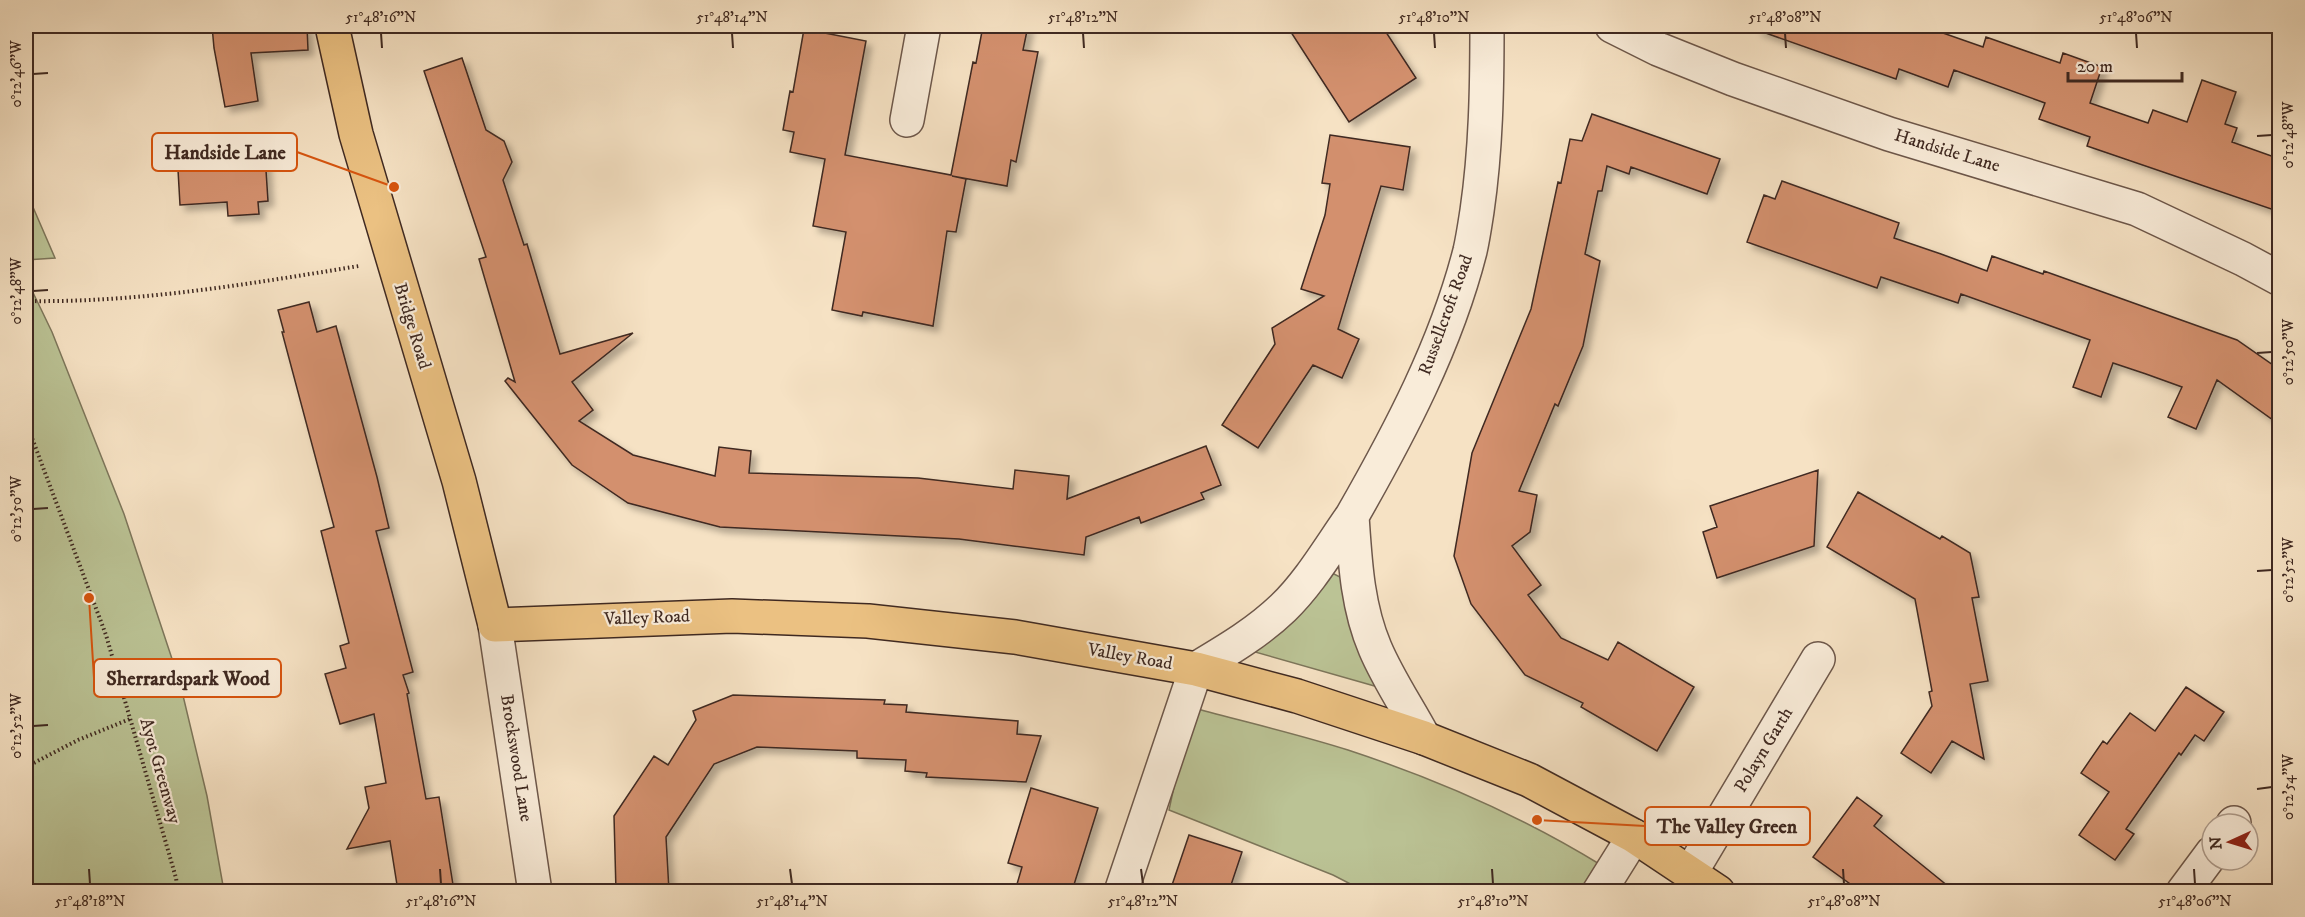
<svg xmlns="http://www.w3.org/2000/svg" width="2305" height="917" viewBox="0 0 2305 917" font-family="'IM FELL DW Pica',serif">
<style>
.green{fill:#bbc395;stroke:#7d765b;stroke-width:1.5}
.building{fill:#d3906e;stroke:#3f2921;stroke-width:1.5;filter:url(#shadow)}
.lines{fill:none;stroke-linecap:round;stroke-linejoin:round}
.minor-casing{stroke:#6d574a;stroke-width:36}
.major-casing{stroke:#3f2921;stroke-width:36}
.path{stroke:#3f2921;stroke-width:4;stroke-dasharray:1.5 3;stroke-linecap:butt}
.minor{stroke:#f9ecd9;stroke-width:33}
.major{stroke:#ebc182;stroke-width:33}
.ticks{fill:none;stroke:#3f2921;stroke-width:2}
.labels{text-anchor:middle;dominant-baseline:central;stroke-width:4.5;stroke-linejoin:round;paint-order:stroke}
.street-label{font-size:18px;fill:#3f2921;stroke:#f9ecd9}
.leader{fill:none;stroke:#d7540e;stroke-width:2}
.callout-dot{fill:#d7540e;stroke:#f9ecd9;stroke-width:2}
.callout{fill:#f9ecd9;stroke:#d7540e;stroke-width:2}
.callout-label{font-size:20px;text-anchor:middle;font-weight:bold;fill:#3f2921}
.neatline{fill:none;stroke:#3f2921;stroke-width:2}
.ticks-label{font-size:15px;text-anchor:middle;fill:#3f2921}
</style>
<defs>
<filter id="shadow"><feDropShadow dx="5.5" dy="5.5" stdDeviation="3" flood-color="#0004"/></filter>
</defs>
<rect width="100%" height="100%" fill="#f6e2c4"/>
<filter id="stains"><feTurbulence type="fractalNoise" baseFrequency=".00333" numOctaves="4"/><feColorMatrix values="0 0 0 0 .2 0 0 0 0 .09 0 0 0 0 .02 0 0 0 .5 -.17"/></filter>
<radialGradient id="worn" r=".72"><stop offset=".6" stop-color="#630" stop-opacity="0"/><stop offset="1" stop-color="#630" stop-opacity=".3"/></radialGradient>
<path class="green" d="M 26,191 L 55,258 L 26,260 Z
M 26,278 L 52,332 L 124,514 L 180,683 L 207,796 L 224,891 L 26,891 Z
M 1332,573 L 1342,578 C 1347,621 1358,650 1378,687 L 1255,652 L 1290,620 Z
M 1194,708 C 1245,722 1298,734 1348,750 C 1436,779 1523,817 1601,865 L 1583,891 L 1364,891 L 1333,875 L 1169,810 L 1189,717 Z"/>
<path class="building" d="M 212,26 L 307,26 L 308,50 L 251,53 L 258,101 L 225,107 L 214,48 Z
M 983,26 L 1028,26 L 1023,50 L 1038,52 L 1016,162 L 1011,160 L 1007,186 L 952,176 L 966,179 L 956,232 L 947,231 L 933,326 L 863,312 L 862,316 L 832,310 L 846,232 L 813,226 L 825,159 L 790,152 L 794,132 L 783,130 L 790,91 L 793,92 L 804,29 L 866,41 L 845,155 L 951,175 L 973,62 L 976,63 Z
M 1287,26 L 1382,26 L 1416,78 L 1349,122 Z
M 1757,26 L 1923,26 L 1983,47 L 1986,37 L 2060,63 L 2063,53 L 2102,67 L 2090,103 L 2148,123 L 2153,110 L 2187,122 L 2202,80 L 2236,92 L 2225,124 L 2237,128 L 2232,142 L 2280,159 L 2280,212 L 2087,146 L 2090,137 L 2039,119 L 2045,103 L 1954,70 L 1948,87 L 1899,69 L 1896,79 L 1757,30 Z
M 462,58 L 486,130 L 504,141 L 512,162 L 503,180 L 524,245 L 527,244 L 560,354 L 633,333 L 572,382 L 593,410 L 579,421 L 633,455 L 715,476 L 719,447 L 751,451 L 749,473 L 918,478 L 1013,489 L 1015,470 L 1069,476 L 1067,499 L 1206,446 L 1221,485 L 1201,493 L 1204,499 L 1141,523 L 1139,517 L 1086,537 L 1084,555 L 959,539 L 720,527 L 628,503 L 572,465 L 505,381 L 508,378 L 515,382 L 479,259 L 486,257 L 424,71 Z
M 1592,114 L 1720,159 L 1707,194 L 1631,167 L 1629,174 L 1607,166 L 1602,191 L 1598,191 L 1585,254 L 1600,261 L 1583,346 L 1558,406 L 1555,404 L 1519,491 L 1537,495 L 1530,532 L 1512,546 L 1541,585 L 1528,595 L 1561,638 L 1608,660 L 1618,642 L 1694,687 L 1657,751 L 1581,707 L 1583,703 L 1525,675 L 1471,604 L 1454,556 L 1472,453 L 1531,309 L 1558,182 L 1561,183 L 1570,139 L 1582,141 Z
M 1330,135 L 1410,147 L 1403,190 L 1381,186 L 1338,329 L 1359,339 L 1342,378 L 1313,365 L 1258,448 L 1222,425 L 1275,344 L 1272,328 L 1324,296 L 1301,289 L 1325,215 L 1330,184 L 1322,183 Z
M 252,147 L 253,156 L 265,155 L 268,201 L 258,202 L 259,214 L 228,216 L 227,202 L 180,205 L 177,152 Z
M 1782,181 L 1899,223 L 1894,238 L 1941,254 L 1987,271 L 1992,256 L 2043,274 L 2044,271 L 2237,340 L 2280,370 L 2280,425 L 2217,380 L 2196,429 L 2168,417 L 2182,387 L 2146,374 L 2113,363 L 2101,397 L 2073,387 L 2090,340 L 1961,294 L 1958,303 L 1881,277 L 1877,288 L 1747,242 L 1764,195 L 1775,199 Z
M 309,302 L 317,332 L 336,326 L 377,477 L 389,528 L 376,531 L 413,672 L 403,675 L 409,693 L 407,694 L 426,799 L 439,797 L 454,891 L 398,891 L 390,841 L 347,849 L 369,808 L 365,787 L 386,783 L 374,714 L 340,724 L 325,674 L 346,668 L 340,646 L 349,643 L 321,531 L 334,527 L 282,332 L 284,332 L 278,310 Z
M 1818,470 L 1814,546 L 1717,578 L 1703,532 L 1717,527 L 1710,506 Z
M 1858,492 L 1940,539 L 1942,536 L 1970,553 L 1979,597 L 1972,598 L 1988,681 L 1970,684 L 1984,759 L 1952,741 L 1931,773 L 1901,753 L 1932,706 L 1929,692 L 1932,691 L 1915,599 L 1827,547 Z
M 2186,687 L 2224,712 L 2204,741 L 2195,735 L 2181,755 L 2179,753 L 2126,829 L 2134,834 L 2115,860 L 2079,835 L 2109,792 L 2081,773 L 2103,741 L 2107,744 L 2130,713 L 2155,731 Z
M 733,695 L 885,700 L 884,704 L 907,705 L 906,712 L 1018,721 L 1017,734 L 1041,736 L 1026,782 L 926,777 L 927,773 L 905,771 L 906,760 L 857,758 L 857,751 L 757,747 L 714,764 L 666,837 L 669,891 L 616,891 L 614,816 L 654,756 L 668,765 L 696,720 L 693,711 Z
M 1031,788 L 1098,808 L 1072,891 L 1015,891 L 1022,867 L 1008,863 Z
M 1857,797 L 1882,816 L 1874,826 L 1954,891 L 1860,891 L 1813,857 Z
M 1189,835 L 1242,852 L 1229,891 L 1170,891 Z"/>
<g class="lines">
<g class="minor-casing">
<path id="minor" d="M 1612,26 L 1658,49 L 1733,79 L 1889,134 L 2137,209 L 2243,259 L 2280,279
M 907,120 L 924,26
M 1352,516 C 1400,432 1446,345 1470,251 C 1473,238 1475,224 1477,211 C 1486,149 1487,88 1487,26
M 495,625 L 535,892
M 2233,824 L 2234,823
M 1691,872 L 1818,659
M 1121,892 L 1196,669 C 1226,651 1257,633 1283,608 C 1310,582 1330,547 1352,516 C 1355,560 1357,606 1375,648 C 1388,679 1408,708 1424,738
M 1599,892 L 1634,836
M 2183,892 L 2212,853"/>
</g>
<g class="major-casing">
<path id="major" d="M 332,26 L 356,134 L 459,481 L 495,625 L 732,616 L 868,621 L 1015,637 L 1196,669 L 1297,696 L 1424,738 L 1529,780 L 1634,836 L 1718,892"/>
</g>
<path class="path" d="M 26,301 C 137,303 249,284 359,266
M 26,422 L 106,635 L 176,878 L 178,892
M 26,767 L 78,740 L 130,719
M 26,872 L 32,892"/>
<use href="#minor" class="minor"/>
<use href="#major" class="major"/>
</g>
<path class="ticks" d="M 381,33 L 382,48M 732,33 L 733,48M 1083,33 L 1084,48M 1434,33 L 1435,48M 1785,33 L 1786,48M 2136,33 L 2137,48M 33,74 L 48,73M 2257,136 L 2272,135M 33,291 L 48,290M 2257,353 L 2272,352M 33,509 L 48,508M 2257,571 L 2272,570M 33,726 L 48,725M 2257,789 L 2272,787M 89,869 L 90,884M 440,869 L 441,884M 790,869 L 792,884M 1141,869 L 1143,884M 1492,869 L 1493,884M 1843,869 L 1844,884M 2194,869 L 2195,884"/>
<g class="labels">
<g class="street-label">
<text transform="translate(1947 151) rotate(17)">Handside Lane</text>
<text transform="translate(1446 315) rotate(-70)">Russellcroft Road</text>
<text transform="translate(412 326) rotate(73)">Bridge Road</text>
<text transform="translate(647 618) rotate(-2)">Valley Road</text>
<text transform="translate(1130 657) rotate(10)">Valley Road</text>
<text transform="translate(1764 750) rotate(-59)">Polayn Garth</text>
<text transform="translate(516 758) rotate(81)">Brockswood Lane</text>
<text transform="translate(160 771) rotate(74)">Ayot Greenway</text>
</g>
</g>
<path class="leader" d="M394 187L297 152M89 598L94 678M1537 820L1645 826"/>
<g class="callout-dot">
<circle cx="394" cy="187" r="6"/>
<circle cx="89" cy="598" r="6"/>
<circle cx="1537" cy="820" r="6"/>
</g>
<g class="callout">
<rect x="152" y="133" width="145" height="38" rx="6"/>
<rect x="94" y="659" width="187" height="38" rx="6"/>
<rect x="1645" y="807" width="165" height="38" rx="6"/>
</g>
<g class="callout-label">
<text x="225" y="159">Handside Lane</text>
<text x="188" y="685">Sherrardspark Wood</text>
<text x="1727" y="833">The Valley Green</text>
</g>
<rect width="2305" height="917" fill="none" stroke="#f6e2c4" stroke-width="66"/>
<g transform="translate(2230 842) rotate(266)"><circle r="28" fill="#f9ecd9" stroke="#af9e8f" stroke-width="1.5"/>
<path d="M0-4.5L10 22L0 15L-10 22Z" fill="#8f2418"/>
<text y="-9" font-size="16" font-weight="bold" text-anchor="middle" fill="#3f2921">N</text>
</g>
<path d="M2068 72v9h114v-9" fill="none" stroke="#3f2921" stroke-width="3"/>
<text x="2077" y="72" font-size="18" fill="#3f2921" stroke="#f9ecd9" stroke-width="4.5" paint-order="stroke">20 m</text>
<rect x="33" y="33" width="2239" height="851" class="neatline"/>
<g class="ticks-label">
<text x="381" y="22">51°48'16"N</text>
<text x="732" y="22">51°48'14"N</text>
<text x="1083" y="22">51°48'12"N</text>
<text x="1434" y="22">51°48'10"N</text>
<text x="1785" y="22">51°48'08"N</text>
<text x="2136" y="22">51°48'06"N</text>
<text transform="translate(16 74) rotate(-90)" y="5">0°12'46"W</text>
<text transform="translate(2288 135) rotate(-90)" y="5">0°12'48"W</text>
<text transform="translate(16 291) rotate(-90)" y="5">0°12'48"W</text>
<text transform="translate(2288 352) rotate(-90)" y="5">0°12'50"W</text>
<text transform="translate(16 509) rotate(-90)" y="5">0°12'50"W</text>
<text transform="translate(2288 570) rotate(-90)" y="5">0°12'52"W</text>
<text transform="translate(16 726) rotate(-90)" y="5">0°12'52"W</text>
<text transform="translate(2288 787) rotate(-90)" y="5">0°12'54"W</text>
<text x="90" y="906">51°48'18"N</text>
<text x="441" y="906">51°48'16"N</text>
<text x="792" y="906">51°48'14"N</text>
<text x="1143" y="906">51°48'12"N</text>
<text x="1493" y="906">51°48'10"N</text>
<text x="1844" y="906">51°48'08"N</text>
<text x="2195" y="906">51°48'06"N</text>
</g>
<rect width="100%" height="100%" filter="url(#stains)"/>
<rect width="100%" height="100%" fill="url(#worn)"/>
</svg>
